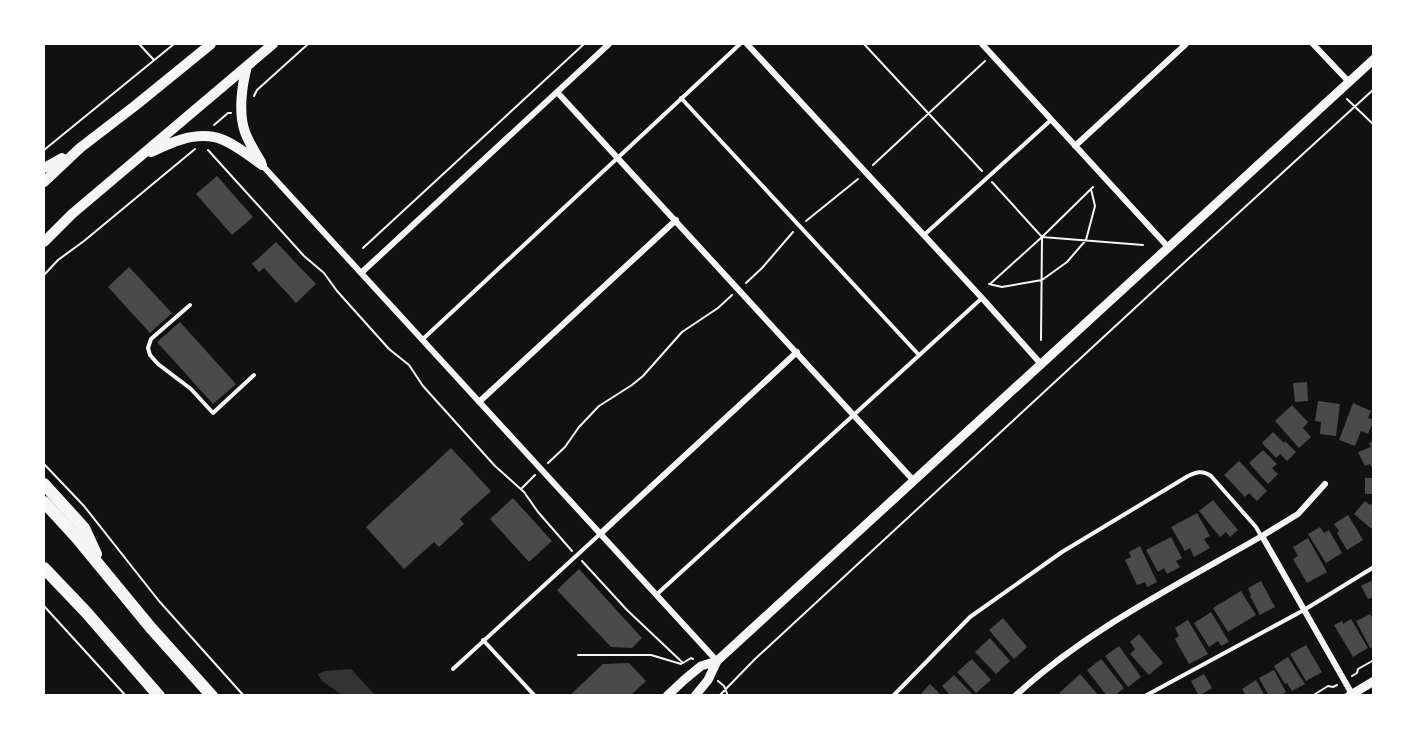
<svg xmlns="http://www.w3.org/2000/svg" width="1417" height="739" viewBox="0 0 1417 739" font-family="Commissioner,sans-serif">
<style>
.water{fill:#333}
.building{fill:#4a4a4a}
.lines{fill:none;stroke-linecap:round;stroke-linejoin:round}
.path{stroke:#f5f5f5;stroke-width:2}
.service{stroke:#f5f5f5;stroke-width:4}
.minor{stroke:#f5f5f5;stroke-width:6}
.tertiary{stroke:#f5f5f5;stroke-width:9}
.secondary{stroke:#f5f5f5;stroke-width:10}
.primary{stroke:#f5f5f5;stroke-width:12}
</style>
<rect width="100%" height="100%" fill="#111"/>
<path class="water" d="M 351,669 L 375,695 L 342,695 L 321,680 L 318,674 L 325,671 Z"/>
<path class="building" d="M 217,176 L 253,217 L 232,235 L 196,194 Z
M 276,242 L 316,284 L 296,303 L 264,268 L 259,272 L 252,264 Z
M 129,267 L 172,313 L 150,333 L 108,287 Z
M 180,322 L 236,384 L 213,404 L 157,342 Z
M 1307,382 L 1308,401 L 1295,402 L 1293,383 Z
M 1318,401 L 1340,404 L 1336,436 L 1320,434 L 1321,422 L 1315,421 Z
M 1353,403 L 1371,411 L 1368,418 L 1374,420 L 1368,434 L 1361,431 L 1355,446 L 1339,440 Z
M 1292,405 L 1308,422 L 1303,428 L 1311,437 L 1299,448 L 1275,421 Z
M 1273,432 L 1284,443 L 1285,441 L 1296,452 L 1287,461 L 1280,454 L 1276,458 L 1262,443 Z
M 1374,441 L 1374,466 L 1371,467 L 1370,464 L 1365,466 L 1358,452 L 1371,447 L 1369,443 Z
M 451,448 L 491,491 L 460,519 L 464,524 L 439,547 L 434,542 L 404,569 L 366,527 Z
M 1263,450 L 1277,464 L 1272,468 L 1278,474 L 1268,484 L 1249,463 Z
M 1239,461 L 1267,491 L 1257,501 L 1249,493 L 1245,497 L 1224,475 Z
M 1365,478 L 1374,478 L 1374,494 L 1365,494 Z
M 513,498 L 552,541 L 529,562 L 490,519 Z
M 1213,500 L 1238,530 L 1230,537 L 1226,532 L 1220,537 L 1199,511 Z
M 1365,501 L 1370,505 L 1374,501 L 1374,531 L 1354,514 Z
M 1197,513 L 1210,536 L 1204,539 L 1210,548 L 1194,557 L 1190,548 L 1185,551 L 1171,527 Z
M 1348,515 L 1363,540 L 1347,550 L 1337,533 L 1339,531 L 1334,524 Z
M 1320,527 L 1324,533 L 1329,530 L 1342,553 L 1326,563 L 1308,534 Z
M 1171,537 L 1182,558 L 1176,561 L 1180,567 L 1167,574 L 1164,568 L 1158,572 L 1146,550 Z
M 1308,538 L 1327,572 L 1307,583 L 1293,559 L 1298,556 L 1293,547 Z
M 1140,546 L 1157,582 L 1147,587 L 1145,582 L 1137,585 L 1125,560 L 1131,557 L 1129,552 Z
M 579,569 L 642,638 L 632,648 L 611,647 L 557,590 Z
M 1373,580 L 1374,597 L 1368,599 L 1361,586 Z
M 1261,581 L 1275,607 L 1260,615 L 1250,596 L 1251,595 L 1248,588 Z
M 1241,591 L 1256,615 L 1228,632 L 1213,608 Z
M 1211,612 L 1229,642 L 1221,646 L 1218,641 L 1209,647 L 1194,623 Z
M 1370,614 L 1374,621 L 1374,646 L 1370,648 L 1356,621 Z
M 1003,618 L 1027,647 L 1014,659 L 989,630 Z
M 1351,619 L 1368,648 L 1353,657 L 1334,625 L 1342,621 L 1343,624 Z
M 1188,620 L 1208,654 L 1189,664 L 1175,639 L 1179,636 L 1175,628 Z
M 1139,634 L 1163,663 L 1149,675 L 1130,654 L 1135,649 L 1130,642 Z
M 990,638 L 1010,661 L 996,674 L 975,652 Z
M 1306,645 L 1322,672 L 1306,681 L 1290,654 Z
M 1119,646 L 1141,677 L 1128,687 L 1105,656 Z
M 1288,657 L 1305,684 L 1292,691 L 1287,683 L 1285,684 L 1274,666 Z
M 972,659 L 991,680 L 976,693 L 957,672 Z
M 1101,659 L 1124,688 L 1114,696 L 1107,696 L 1087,670 Z
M 629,663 L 646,681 L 630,696 L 569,696 L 603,664 Z
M 1274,670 L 1286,692 L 1280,696 L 1269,696 L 1259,678 Z
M 1080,674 L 1099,696 L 1056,696 Z
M 1204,674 L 1212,688 L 1199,696 L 1191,681 Z
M 954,675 L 974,696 L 951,696 L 942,686 Z
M 1256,680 L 1265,696 L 1246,696 L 1242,689 Z
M 930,684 L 942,696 L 919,696 Z"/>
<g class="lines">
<path class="path" d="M 139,44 L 154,60
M 864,44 L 982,171
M 254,96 L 257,90 L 308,44
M 1347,99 L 1374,125
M 214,125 L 228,113 L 231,113
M 44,150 L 174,44
M 208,150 L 304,256 L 324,273 L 337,291 L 389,349 L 409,365 L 423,386 L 495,466 L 524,492 L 538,512 L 572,551
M 873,165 L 985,61
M 992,182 L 1042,237 L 1041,340
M 806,221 L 858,179
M 1042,237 L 1143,245
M 363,248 L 584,44
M 44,275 L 58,260 L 84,241 L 195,149
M 746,283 L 762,268 L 793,232
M 989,284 L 1002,287 L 1042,280 L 1067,262 L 1086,240 L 1095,206 L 1091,189
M 990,284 L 1042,237 L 1093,187
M 548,463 L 565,447 L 579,427 L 599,406 L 632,385 L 643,376 L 682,332 L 718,308 L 732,295
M 44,464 L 84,506 L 159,601 L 244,696
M 521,489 L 535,475
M 582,561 L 627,610 L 683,663 L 691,658 L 693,659
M 44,606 L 126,696
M 578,655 L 651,655 L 681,664
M 1352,676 L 1357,673 L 1358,669 L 1374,660
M 718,681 L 724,686 L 728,696
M 719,696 L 755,659 L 1175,271 L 1374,89
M 1312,696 L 1328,686 L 1333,687 L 1337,685"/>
<path class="service" d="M 681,98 L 919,355
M 924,235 L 1051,120
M 190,305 L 151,339 L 148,348 L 150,355 L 158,364 L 191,389 L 213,413 L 254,375
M 423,339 L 740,44
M 656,595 L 982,298
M 483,640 L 535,696
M 453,669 L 600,534
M 893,696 L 970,617 L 1062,552 L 1188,476 C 1197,472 1202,470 1211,476 L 1256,527 L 1261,536
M 1145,696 L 1304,610 L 1374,567"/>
<path class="minor" d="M 747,44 L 982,298 L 1041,364
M 982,44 L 1169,248
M 1313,44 L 1349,82
M 557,92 L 914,481
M 1075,146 L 1186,44
M 262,165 L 717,661
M 361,273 L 609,44
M 479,402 L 676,220
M 600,534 L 797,352
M 1262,536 L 1298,514 L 1325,484
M 1015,696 C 1088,629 1177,585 1262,536 L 1352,694"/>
<path class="tertiary" d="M 667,696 L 684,680 L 701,666 L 717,661
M 695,696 L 708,680 L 717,661 L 1374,59
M 1349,696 L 1374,681"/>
<path class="secondary" d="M 247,66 C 242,85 238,113 245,132 C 249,143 255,152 261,162
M 151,152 C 170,143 191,133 214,137 C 228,139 250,156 262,165
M 44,168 L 62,158
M 44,182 L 80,148 L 136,105 L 211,44
M 44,242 L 72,214 L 273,44"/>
<path class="primary" d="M 44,484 L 84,528 L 96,554
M 44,502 L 76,537 L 151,628 L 212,696
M 44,568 L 86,612 L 159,696"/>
</g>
<rect width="1417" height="739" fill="none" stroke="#ffffff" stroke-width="90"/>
</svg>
